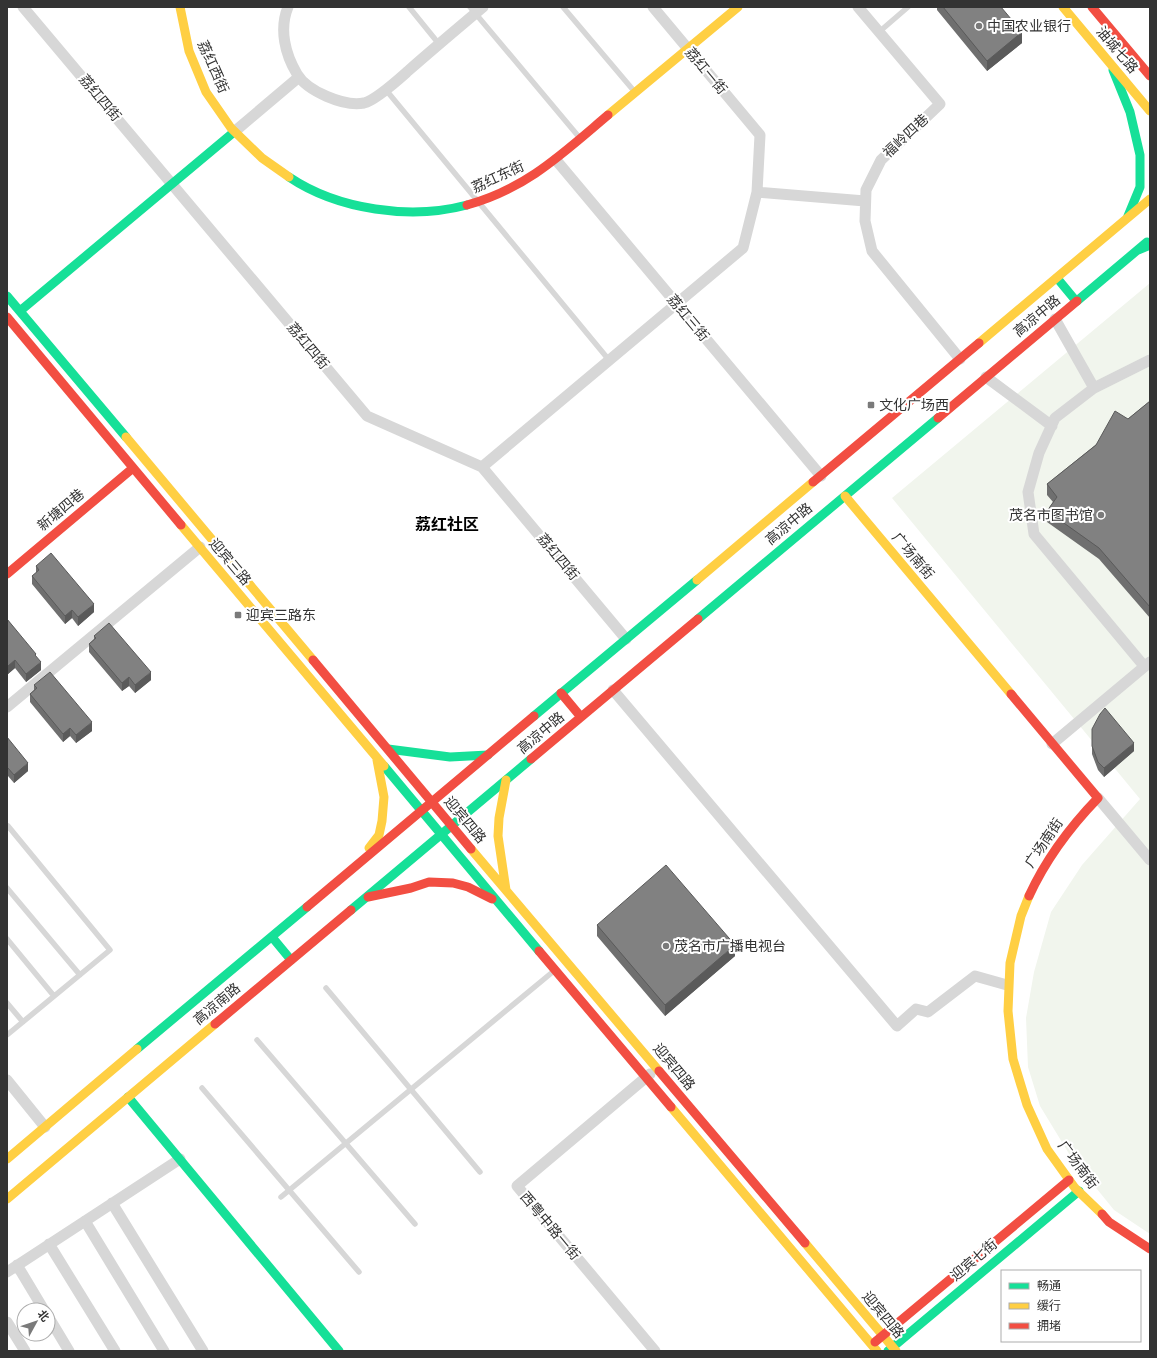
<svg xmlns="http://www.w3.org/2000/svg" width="1157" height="1358" viewBox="0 0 1157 1358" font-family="'Nunito Sans','Noto Sans SC',sans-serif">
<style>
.green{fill:#f1f5ed}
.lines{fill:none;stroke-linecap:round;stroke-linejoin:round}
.lane{stroke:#d7d7d7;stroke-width:5.5}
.street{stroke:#d7d7d7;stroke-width:11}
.fast{stroke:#16e098;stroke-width:9}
.slow{stroke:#ffcf43;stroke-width:9}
.jam{stroke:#f24e42;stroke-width:9}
.wall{fill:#6f6f6f}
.shaded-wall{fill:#5a5a5a}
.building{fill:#818181;stroke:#5a5a5a}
.poi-dot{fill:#7a7a7a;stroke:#fff;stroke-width:1.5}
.labels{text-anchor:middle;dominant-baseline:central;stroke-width:4;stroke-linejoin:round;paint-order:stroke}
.poi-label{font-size:14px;fill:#333;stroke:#fff;text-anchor:start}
.street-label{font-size:14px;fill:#333;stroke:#fff}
.quarter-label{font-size:16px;font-weight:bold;fill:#000;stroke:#fff}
</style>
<rect width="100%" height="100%" fill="#fff"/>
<path class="green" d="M 1150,283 L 1150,1234 L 1114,1210 L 1071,1157 L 1040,1106 L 1028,1067 L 1026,1018 L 1034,972 L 1051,912 L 1082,865 L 1140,799 L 892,498 Z"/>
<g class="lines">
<path class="lane" d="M 409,7 L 439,44
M 470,7 L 579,137
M 563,7 L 634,91
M 879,32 L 908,7
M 386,90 L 609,360
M 7,827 L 8,826 L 110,950 L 7,1035
M 7,888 L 80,975
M 7,939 L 54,996
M 326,988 L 480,1172
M 7,1003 L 23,1022
M 257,1040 L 415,1224
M 202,1088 L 359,1272
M 281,1197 L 555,970"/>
<path class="street" d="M 23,7 L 367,416 L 482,467 L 626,639
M 288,7 C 279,29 285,54 297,74 C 307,91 344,107 364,103 C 376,100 399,79 408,71 C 433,49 458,28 483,7
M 858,7 L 940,104 L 881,160 L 866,190 L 865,221 L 872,251 L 960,359
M 234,132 L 299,77
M 556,160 L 821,476
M 757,192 L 865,201
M 1055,319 L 1094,388
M 986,377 L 1052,426
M 482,467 L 743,248 L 757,192 L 760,135 L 653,7
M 1144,666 L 1034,534 L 1028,492 L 1039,453 L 1055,418 L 1094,388 L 1150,360
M 613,690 L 897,1026 L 916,1009 L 928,1012 L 975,976 L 1007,985
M 7,707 L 200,547
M 1052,744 L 1150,662
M 1098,798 L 1150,860
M 650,1074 L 517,1186 L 655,1351
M 7,1080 L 45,1127
M 112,1203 L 203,1351
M 85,1221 L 164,1351
M 49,1244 L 115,1351
M 17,1265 L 44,1310
M 7,1272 L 180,1159
M 48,1316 L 69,1351
M 7,1322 L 25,1351"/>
<path class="fast" d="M 1113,70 L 1130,112 L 1140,155 L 1140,187 L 1128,216
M 289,177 C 338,210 411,220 467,205
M 1138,250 L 1150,245
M 1057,278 L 1076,301
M 7,296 L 126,437
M 1077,301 L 1147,242
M 20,311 L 234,132
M 698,619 L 938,418
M 534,716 L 697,580
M 388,749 L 450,757 L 488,755
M 384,766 L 539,951
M 351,910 L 531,759
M 272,937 L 291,960
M 137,1049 L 307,907
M 128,1097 L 339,1351
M 888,1351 L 1079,1191"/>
<path class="slow" d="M 180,7 L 189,51 L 206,92 L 231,128 L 262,158 L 289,177
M 1063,7 L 1150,111
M 608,115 L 738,7
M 979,343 L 1150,199
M 126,437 L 313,660
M 845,496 L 1011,694
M 181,525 L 384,766
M 697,580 L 813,482
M 506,780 L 499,818 L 498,836 L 506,890
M 369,848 L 379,835 L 382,821 L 384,797 L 377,760
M 471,849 L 659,1071
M 1029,896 L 1021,916 L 1010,963 L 1008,1011 L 1013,1059 L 1027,1105 L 1047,1149 L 1075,1188 L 1102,1214
M 671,1107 L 877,1351
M 7,1159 L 137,1049
M 7,1199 L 215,1024
M 805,1243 L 896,1351"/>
<path class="jam" d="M 1092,7 L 1150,76
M 467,205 C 526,189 563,153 608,115
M 7,317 L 181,525
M 938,418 L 1077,301
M 813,482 L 979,343
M 7,574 L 133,468
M 313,660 L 471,849
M 561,693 L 581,717
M 1011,694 L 1098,798 C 1070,827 1046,859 1029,896
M 531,759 L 698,619
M 368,897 L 411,888 L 429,882 L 453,883 L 468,887 L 492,899
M 307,907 L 534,716
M 539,951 L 671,1107
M 215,1024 L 351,910
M 659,1071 L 805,1243
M 1102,1214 L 1109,1222 L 1150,1249
M 875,1342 L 1069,1180"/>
</g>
<path class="wall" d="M 937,7 L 1001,7 L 1022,43 L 987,71 L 937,10 Z
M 1150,401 L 1150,618 L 1099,559 L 1047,522 L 1047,511 L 1053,502 L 1047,495 L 1047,484 Z
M 36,566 L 94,612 L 78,626 L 72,618 L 65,624 L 32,584 L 32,576 L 36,573 Z
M 7,619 L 36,657 L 41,670 L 26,682 L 15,668 L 8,674 L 7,673 Z
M 94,636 L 151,680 L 135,693 L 129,686 L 122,691 L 89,652 L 89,644 L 94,639 Z
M 34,685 L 92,731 L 76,743 L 70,736 L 63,742 L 30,702 L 30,694 L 34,690 Z
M 1092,729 L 1134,751 L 1104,777 L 1098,770 L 1092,754 Z
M 7,737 L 28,771 L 14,783 L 8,776 Z
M 597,925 L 735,956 L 665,1016 L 597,936 Z"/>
<path class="shaded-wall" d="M 1022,32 L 1022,43 L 987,71 L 987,61 Z
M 94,604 L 94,612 L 78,626 L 78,617 Z
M 72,610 L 72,618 L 65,624 L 65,616 Z
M 15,660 L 15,668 L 8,674 L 8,666 Z
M 41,662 L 41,670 L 26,682 L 26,674 Z
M 151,672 L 151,680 L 135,693 L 135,685 Z
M 129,677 L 129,686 L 122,691 L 122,683 Z
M 92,722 L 92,731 L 76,743 L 76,735 Z
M 70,728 L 70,736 L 63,742 L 63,734 Z
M 1134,743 L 1134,751 L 1104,777 L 1104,768 Z
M 28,763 L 28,771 L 14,783 L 14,775 Z
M 7,768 L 8,768 L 8,776 L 7,776 Z
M 735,945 L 735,956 L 665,1016 L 665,1005 Z"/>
<path class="building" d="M 943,7 L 1001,7 L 1022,32 L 987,61 Z
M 1150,401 L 1150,607 L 1099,548 L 1047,511 L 1057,497 L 1047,484 L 1096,445 L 1115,411 L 1128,419 Z
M 51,553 L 94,604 L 78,617 L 72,610 L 65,616 L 32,576 L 39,570 L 36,566 Z
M 7,619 L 36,654 L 35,655 L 41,662 L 26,674 L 15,660 L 8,666 L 7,665 Z
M 109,623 L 151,672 L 135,685 L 129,677 L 122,683 L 89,644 L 96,638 L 94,636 Z
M 50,672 L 92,722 L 76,735 L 70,728 L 63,734 L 30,694 L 37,688 L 34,685 Z
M 1105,708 L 1134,743 L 1104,768 L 1098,762 L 1092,746 L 1092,729 L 1100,714 Z
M 7,737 L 28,763 L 14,775 L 8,768 L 7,768 Z
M 666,865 L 735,945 L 665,1005 L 597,925 Z"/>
<g class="poi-dot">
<circle cx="979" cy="26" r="4"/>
<rect x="867" y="401" width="8" height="8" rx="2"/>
<circle cx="1101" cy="515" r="4"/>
<rect x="234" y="611" width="8" height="8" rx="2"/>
<circle cx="666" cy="946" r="4"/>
</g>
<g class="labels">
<g class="poi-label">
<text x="987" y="26">中国农业银行</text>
<text x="879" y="405">文化广场西</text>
<text x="1093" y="515" text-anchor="end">茂名市图书馆</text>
<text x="246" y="615">迎宾三路东</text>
<text x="674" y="946">茂名市广播电视台</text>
</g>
<g class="street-label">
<text transform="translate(1117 50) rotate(50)">油城七路</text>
<text transform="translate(213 67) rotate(66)">荔红西街</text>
<text transform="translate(706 71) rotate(50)">荔红一街</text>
<text transform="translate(100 98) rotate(50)">荔红四街</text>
<text transform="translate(906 136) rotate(-43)">福岭四巷</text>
<text transform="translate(498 177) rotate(-25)">荔红东街</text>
<text transform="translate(1037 316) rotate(-40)">高凉中路</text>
<text transform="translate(688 318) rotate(50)">荔红三街</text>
<text transform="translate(308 346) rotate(50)">荔红四街</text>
<text transform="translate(61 510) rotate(-40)">新塘四巷</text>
<text transform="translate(789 524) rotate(-40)">高凉中路</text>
<text transform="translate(913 556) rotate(50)">广场南街</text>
<text transform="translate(558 557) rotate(50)">荔红四街</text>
<text transform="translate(230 562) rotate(50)">迎宾三路</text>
<text transform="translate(541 733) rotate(-40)">高凉中路</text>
<text transform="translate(465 820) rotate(50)">迎宾四路</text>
<text transform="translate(1044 843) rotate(-56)">广场南街</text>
<text transform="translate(217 1004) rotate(-40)">高凉南路</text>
<text transform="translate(674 1067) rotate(50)">迎宾四路</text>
<text transform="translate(1078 1165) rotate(53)">广场南街</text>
<text transform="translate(550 1226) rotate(50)">西粤中路一街</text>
<text transform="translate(974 1260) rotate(-40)">迎宾七街</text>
<text transform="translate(883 1315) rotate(50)">迎宾四路</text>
</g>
<g class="quarter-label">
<text x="447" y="525">荔红社区</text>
</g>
</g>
<rect width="1157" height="1358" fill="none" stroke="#333333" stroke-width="16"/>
<rect x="1001" y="1270" width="140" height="72" fill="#ffffff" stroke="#adadad"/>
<rect x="1009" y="1283" width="20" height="6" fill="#16e098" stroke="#adadad"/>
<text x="1037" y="1290" font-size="12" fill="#333333">畅通</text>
<rect x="1009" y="1303" width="20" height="6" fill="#ffcf43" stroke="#adadad"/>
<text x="1037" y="1310" font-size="12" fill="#333333">缓行</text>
<rect x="1009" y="1323" width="20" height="6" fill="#f24e42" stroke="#adadad"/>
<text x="1037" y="1330" font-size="12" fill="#333333">拥堵</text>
<g transform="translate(36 1322) rotate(50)"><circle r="19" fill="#ffffff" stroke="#adadad"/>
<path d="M0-3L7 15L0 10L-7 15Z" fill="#7a7a7a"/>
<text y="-6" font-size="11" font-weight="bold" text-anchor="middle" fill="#333333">北</text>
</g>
</svg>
